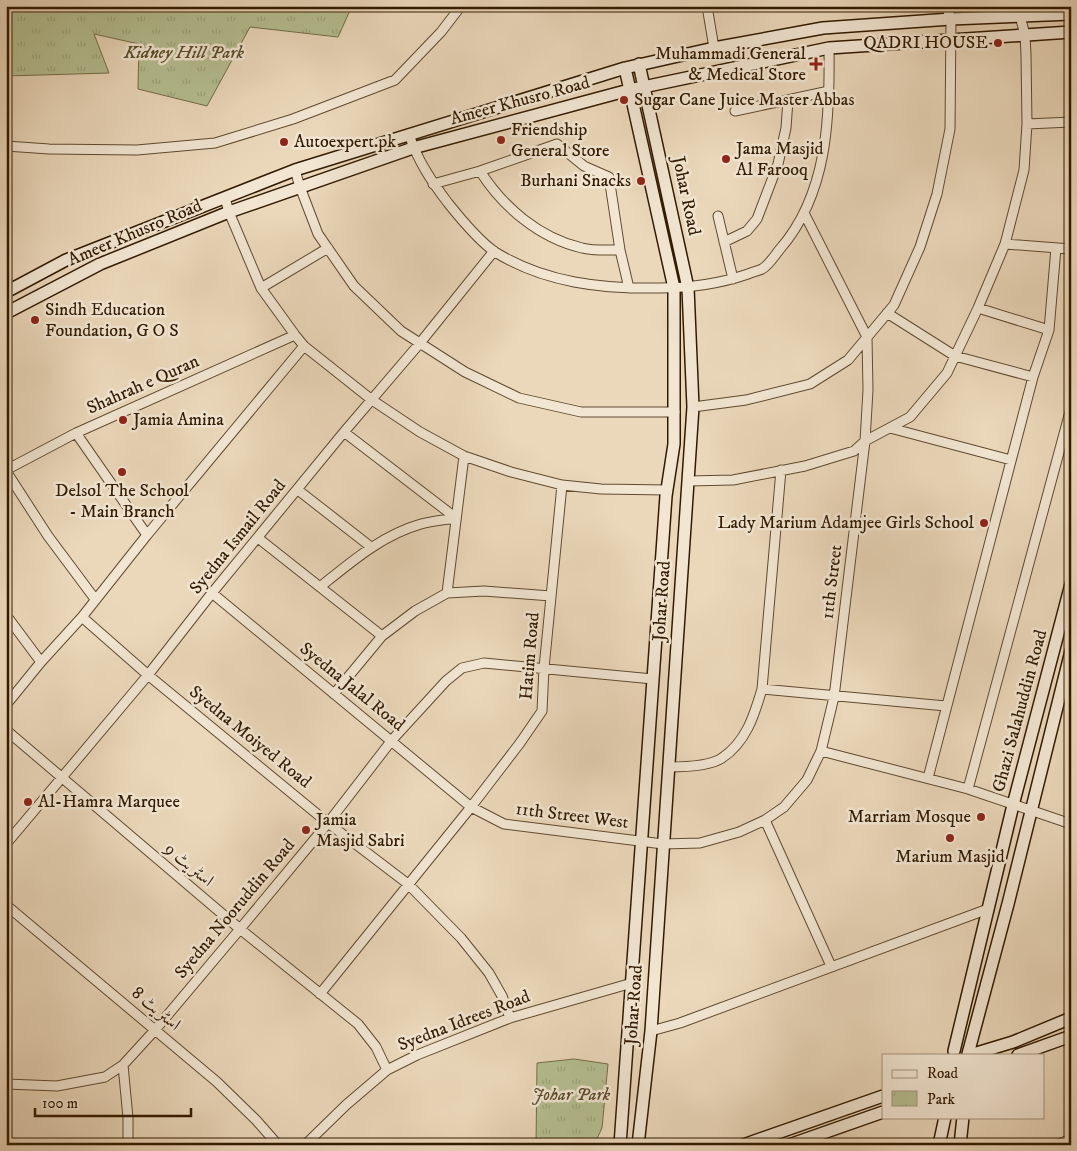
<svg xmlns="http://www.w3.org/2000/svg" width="1077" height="1151" viewBox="0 0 1077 1151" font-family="'IM FELL DW Pica',Amiri,serif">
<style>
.park{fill:url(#park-tufts);stroke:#746c49}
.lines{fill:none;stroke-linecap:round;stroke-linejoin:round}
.street-casing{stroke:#604a2f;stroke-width:11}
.secondary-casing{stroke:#321a00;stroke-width:14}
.street{stroke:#f2e6d3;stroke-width:9}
.secondary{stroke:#f2e6d3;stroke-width:11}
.poi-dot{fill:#8f2418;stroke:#f2e6d3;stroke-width:2}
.labels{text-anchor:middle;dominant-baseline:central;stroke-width:5;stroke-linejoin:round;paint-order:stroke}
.poi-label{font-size:18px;fill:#321a00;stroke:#f2e6d3;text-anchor:start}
.park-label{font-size:18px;font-style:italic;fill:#594c2c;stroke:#f2e6d3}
.street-label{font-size:18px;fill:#321a00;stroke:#f2e6d3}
</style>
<defs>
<pattern id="park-tufts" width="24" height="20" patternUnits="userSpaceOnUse" patternTransform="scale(1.25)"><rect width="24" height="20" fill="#b5bf92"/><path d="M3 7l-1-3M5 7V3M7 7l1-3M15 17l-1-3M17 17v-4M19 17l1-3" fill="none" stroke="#9ca47c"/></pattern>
</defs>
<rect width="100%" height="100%" fill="#ebd8bb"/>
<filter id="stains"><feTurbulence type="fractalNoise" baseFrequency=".004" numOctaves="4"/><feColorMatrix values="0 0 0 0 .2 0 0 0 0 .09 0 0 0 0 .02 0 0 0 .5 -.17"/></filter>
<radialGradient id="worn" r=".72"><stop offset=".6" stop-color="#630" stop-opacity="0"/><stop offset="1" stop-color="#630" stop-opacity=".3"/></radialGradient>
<path class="park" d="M 6,6 L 352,6 L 338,37 L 250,27 L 207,106 L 138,89 L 139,44 L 94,34 L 109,73 L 6,76 Z
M 574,1059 L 608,1064 L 602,1128 L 594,1145 L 536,1145 L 537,1063 Z"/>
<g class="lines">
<g class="street-casing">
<path id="street" d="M 707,6 L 714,48
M 735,111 L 829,91
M 1027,124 L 1071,122
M 409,134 C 417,160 432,182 448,203 C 460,218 479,241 495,252 C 545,283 602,289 659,288 C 689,288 719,284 748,274 C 752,272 758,271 762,269 C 769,265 775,255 780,249 C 828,194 830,117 829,48
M 6,146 L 49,149 L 137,150 L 215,143 L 293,119 L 395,80 L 441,32 L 461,6
M 295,170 L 300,187 L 318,234 L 354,286 L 401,331 L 465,372 L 519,398 L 581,412 L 675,412
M 480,171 C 503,207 539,238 582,248 C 593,251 608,250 620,250
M 433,184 L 480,171 L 557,144 L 584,166 L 609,177 L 620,250 L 629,288
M 225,198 L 229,212 L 261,288 L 295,335 L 304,346 L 372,400 L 420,432 L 464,456 L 511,472 L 562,485 L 601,489 L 667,490
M 718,216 L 733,279
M 724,242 L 747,231 L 757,219 L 778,164 L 786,128 L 788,100
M 1005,244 L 1071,249
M 261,288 L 328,248
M 978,308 L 1049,330
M 887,313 L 955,356 L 1033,377
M 693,407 L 746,400 L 810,384 L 848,360 L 894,305 L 920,247 L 937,194 L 950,129 L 951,19 L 946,6
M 890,428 L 1011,460
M 344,432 L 456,518
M 76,433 L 147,535
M 6,470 L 76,433 L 295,335
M 6,471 L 48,536 L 95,599
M 689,481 L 733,480 L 805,466 L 854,451 L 865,441 L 910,417 L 947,373 L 978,308 L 1005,244 L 1024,170 L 1027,124 L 1026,55 L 1025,35 L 1020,16
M 298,490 L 371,547
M 258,538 L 382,636
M 320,587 C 351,562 382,535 421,524 C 432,521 445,520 456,518
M 212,593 L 471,807 L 504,824 L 663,844 L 700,843 L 739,832 L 765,820 L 784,807 L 807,780 L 821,751 L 834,697 L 865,441 L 868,390 L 867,337 L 804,213
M 447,593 L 464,456
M 6,615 L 41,662
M 82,617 L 148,675 L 328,823 L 408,884 L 461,938 L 489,973 L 502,996 L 510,1018
M 762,689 L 946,706
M 334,694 L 382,636 L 415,611 L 447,593 L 484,591 L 551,596
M 6,705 L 41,662 L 82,617 L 147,535 L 304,346
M 6,730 L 240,929 L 358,1024 L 376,1047 L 387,1070
M 821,751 L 968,789 L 1071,824
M 669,767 C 683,767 710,766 722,758 C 746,742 754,716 762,689 L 781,470
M 928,778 L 1033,377 L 1049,330 L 1056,248
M 968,789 L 1071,408
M 765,820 L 831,966
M 6,844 L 148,675 L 212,593 L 344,432 L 420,343 L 494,251
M 6,905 L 217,1082 L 256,1120 L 278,1145
M 320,994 L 471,807 L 520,743 L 542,711 L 544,668 L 562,485
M 651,1031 L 680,1023 L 988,909
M 123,1065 L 128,1118 L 128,1145
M 6,1084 L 57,1086 L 105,1077 L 123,1065 L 155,1030 L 240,929 L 328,823 L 392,740 L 446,681 L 462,668 L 484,663 L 653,679
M 305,1145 L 346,1105 L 387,1070 L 417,1055 L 510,1018 L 632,983
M 1056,1145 L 1071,1139"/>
</g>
<g class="secondary-casing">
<path id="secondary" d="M 6,292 L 66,260 L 295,170 L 625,68 L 714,48 L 823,28 L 951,19 L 1071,14
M 6,313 L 100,264 L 229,212 L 413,148 L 629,90 L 829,48 L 1071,32
M 954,1051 L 1013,805 L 1071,584
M 968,1054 L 1008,904 L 1071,651
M 970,1055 L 1013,1042 L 1071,1018
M 1018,1055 L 1071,1036
M 620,1145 L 666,496 L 674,444 L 674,288 L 625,68
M 638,1145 L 651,1031 L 693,407 L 688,288 L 639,64
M 743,1145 L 883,1096
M 789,1145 L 883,1112
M 939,1145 L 945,1117
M 960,1145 L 963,1117"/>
</g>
<use href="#street" class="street"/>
<use href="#secondary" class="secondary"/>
</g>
<g class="poi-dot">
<circle cx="998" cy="43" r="5"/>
<path d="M813.5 56.5h5v5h5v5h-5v5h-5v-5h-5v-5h5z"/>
<circle cx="624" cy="100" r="5"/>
<circle cx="501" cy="140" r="5"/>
<circle cx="284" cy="142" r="5"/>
<circle cx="726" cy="159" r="5"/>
<circle cx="641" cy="181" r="5"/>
<circle cx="35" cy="320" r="5"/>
<circle cx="123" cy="420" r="5"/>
<circle cx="122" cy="472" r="5"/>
<circle cx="984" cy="523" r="5"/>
<circle cx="28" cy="802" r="5"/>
<circle cx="981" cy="817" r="5"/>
<circle cx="306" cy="830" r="5"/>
<circle cx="950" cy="838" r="5"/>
</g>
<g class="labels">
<g class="poi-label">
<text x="988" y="43" text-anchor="end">QADRI HOUSE</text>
<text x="806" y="54" text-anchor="end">Muhammadi General<tspan x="806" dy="21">&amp; Medical Store</tspan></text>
<text x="634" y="100">Sugar Cane Juice Master Abbas</text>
<text x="511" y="130">Friendship<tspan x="511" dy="21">General Store</tspan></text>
<text x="294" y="142">Autoexpert.pk</text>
<text x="736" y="149">Jama Masjid<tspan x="736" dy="21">Al Farooq</tspan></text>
<text x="631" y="181" text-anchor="end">Burhani Snacks</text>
<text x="45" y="310">Sindh Education<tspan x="45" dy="21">Foundation, G O S</tspan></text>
<text x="133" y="420">Jamia Amina</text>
<text x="122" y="491" text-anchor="middle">Delsol The School<tspan x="122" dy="21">- Main Branch</tspan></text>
<text x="974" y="523" text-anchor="end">Lady Marium Adamjee Girls School</text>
<text x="38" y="802">Al-Hamra Marquee</text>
<text x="971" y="817" text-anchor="end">Marriam Mosque</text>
<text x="316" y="820">Jamia<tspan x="316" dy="21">Masjid Sabri</tspan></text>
<text x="950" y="857" text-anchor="middle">Marium Masjid</text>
</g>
<g class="park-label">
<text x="184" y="53">Kidney Hill Park</text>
<text x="571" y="1095">Johar Park</text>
</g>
<g class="street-label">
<text transform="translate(520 101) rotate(-15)">Ameer Khusro Road</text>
<text transform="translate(686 196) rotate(78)">Johar Road</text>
<text transform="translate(135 233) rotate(-23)">Ameer Khusro Road</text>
<text transform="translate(143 385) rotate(-24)">Shahrah e Quran</text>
<text transform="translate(238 537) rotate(-51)">Syedna Ismail Road</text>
<text transform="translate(832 582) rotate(-83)">11th Street</text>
<text transform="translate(662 601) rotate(-86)">Johar Road</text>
<text transform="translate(530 656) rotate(-85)">Hatim Road</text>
<text transform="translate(352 687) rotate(39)">Syedna Jalal Road</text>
<text transform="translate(1020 711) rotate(-75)">Ghazi Salahuddin Road</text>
<text transform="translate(250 737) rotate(39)">Syedna Moiyed Road</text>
<text transform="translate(572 816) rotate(7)">11th Street West</text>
<text transform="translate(189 865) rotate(40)">اسٹریٹ 9</text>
<text transform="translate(235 909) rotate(-50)">Syedna Nooruddin Road</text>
<text transform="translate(634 1005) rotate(-86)">Johar Road</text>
<text transform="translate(156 1009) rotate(40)">اسٹریٹ 8</text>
<text transform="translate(464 1021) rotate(-21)">Syedna Idrees Road</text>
</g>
</g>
<rect width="1077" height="1151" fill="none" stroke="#ebd8bb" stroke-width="25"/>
<rect x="8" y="8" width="1062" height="1136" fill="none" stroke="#321a00" stroke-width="2.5"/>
<rect x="12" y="12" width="1052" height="1126" fill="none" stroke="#321a00"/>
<rect x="882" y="1054" width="162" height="65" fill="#f2e6d3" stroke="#a5947f"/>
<rect x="892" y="1070" width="25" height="8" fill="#f2e6d3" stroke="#a5947f"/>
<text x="927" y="1078" font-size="15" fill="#321a00">Road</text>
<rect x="892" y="1091" width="25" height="15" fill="url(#park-tufts)" stroke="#a5947f"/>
<text x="927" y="1104" font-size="15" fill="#321a00">Park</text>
<path d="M35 1108v8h156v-8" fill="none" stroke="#321a00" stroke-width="2.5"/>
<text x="42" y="1108" font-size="15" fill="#321a00" stroke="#f2e6d3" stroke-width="4" paint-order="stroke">100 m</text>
<rect width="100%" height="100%" filter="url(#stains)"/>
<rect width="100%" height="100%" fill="url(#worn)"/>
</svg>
